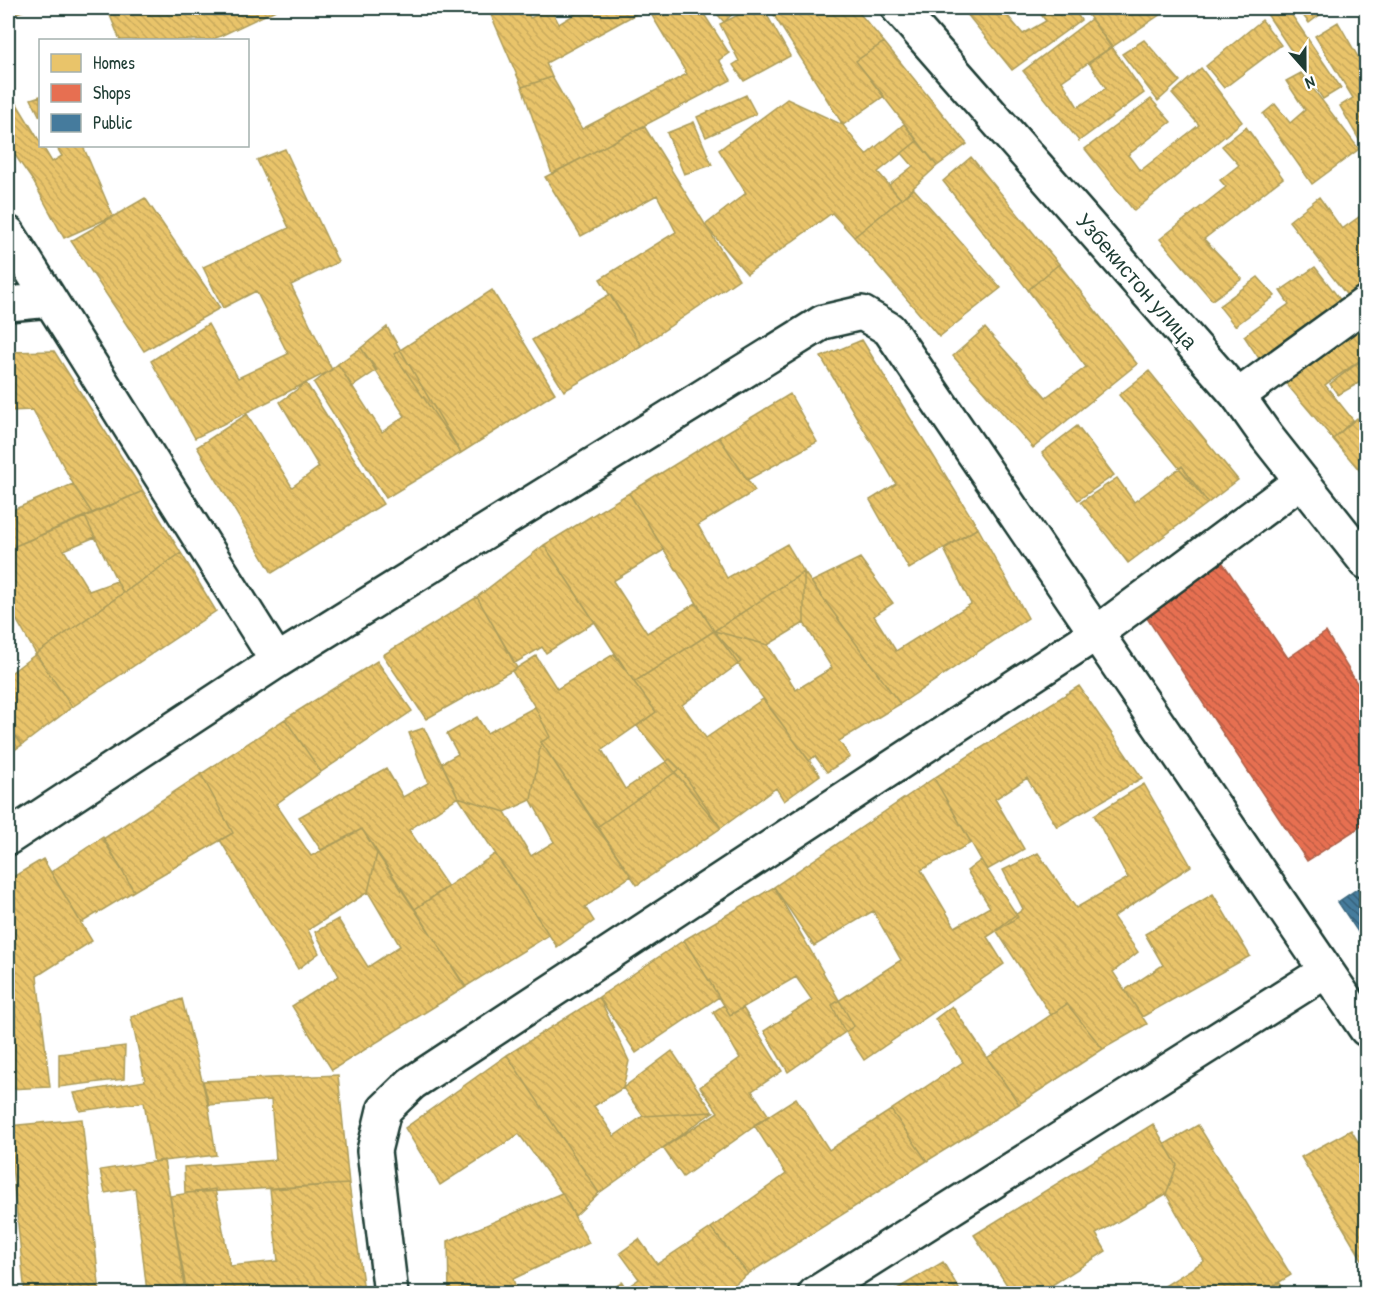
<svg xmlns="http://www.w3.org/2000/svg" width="1374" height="1301" viewBox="0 0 1374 1301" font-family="'Patrick Hand',sans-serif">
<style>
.homes{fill:url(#homes-back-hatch);stroke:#ac9c5a;stroke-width:1.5}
.shops{fill:url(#shops-back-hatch);stroke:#ab6048;stroke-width:1.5}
.public{fill:url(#public-back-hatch);stroke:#3a687e;stroke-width:1.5}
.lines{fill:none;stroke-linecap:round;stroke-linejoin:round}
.minor-casing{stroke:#1f3d34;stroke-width:38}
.major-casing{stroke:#1f3d34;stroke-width:38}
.minor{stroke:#fff;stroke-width:33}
.major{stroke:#fff;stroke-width:33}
.labels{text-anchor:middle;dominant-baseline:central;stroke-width:6;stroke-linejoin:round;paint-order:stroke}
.street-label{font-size:21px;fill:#1f3d34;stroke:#fff}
</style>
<defs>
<pattern id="homes-back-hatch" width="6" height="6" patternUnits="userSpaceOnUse" patternTransform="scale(1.5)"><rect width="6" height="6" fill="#e9c46a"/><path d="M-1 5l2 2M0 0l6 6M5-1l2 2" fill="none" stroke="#c7a95c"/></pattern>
<pattern id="shops-back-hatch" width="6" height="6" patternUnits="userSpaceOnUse" patternTransform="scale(1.5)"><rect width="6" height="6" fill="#e76f51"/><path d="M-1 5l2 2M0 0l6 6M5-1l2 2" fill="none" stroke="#bb5c44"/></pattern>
<pattern id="public-back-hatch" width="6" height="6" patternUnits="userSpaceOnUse" patternTransform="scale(1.5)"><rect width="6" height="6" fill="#457b9d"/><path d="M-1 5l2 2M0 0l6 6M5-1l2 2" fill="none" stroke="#36617a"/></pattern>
</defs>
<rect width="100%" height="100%" fill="#fff"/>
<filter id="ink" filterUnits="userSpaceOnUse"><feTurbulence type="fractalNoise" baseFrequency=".0167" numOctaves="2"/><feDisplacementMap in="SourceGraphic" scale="12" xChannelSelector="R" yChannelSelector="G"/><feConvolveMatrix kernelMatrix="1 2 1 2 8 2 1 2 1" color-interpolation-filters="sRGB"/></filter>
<g filter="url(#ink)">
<path class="homes" d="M 8,8 L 31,8 L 8,16 Z
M 107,8 L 280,8 L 212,40 L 120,40 Z
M 488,8 L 526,8 L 530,18 L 551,9 L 559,24 L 585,8 L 647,8 L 546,63 L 552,77 L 522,87 Z
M 662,8 L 700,8 L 729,53 L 719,60 L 731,80 L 552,174 L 522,87 L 552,77 L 582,129 L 687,74 L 651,14 Z
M 712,8 L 739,8 L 724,22 Z
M 752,8 L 763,8 L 790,56 L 744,81 L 733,65 L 739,61 L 720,24 Z
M 771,8 L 855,8 L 884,42 L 856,61 L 884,96 L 843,125 L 770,9 Z
M 962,8 L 1001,8 L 1023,34 L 1046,21 L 1036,8 L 1073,8 L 1081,20 L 1012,70 Z
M 1009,8 L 1025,8 L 1015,15 Z
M 1083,8 L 1119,8 L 1122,12 L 1129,8 L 1170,8 L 1112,47 Z
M 1263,8 L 1287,8 L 1341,88 L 1323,99 Z
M 1297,8 L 1329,8 L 1309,23 Z
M 1091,19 L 1111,47 L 1062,81 L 1078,107 L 1106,88 L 1089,63 L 1112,47 L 1144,93 L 1079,141 L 1023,71 Z
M 1262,20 L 1281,45 L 1224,88 L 1206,66 Z
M 1338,22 L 1366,71 L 1366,152 L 1340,106 L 1353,98 L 1315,36 Z
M 1144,40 L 1180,81 L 1158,101 L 1122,54 Z
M 884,42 L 967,144 L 937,166 L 856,61 Z
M 1201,68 L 1242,122 L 1134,211 L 1085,149 L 1151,99 L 1171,122 L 1128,155 L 1140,171 L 1199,125 L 1172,94 Z
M 1301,73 L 1359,149 L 1312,184 L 1263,114 L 1275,104 L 1290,123 L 1305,110 L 1286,81 Z
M 8,89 L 52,162 L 62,156 L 56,146 L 83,146 L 113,216 L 64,238 L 33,181 L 8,145 Z
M 746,95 L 756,114 L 706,137 L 697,117 Z
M 40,96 L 40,117 L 31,99 Z
M 787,99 L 843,125 L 866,155 L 904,124 L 917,141 L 878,172 L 901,199 L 854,237 L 832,213 L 747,274 L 705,225 L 746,193 L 719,150 Z
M 694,122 L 712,165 L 684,174 L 667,133 Z
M 644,126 L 739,279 L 641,346 L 600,279 L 676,232 L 657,195 L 581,236 L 545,177 Z
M 1246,127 L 1283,178 L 1204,239 L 1242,279 L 1212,300 L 1160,239 L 1226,187 L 1220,180 L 1239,165 L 1222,146 Z
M 917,141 L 937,166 L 901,199 L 889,185 L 913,166 L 902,153 Z
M 285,149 L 338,262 L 291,285 L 332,370 L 195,438 L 151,361 L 208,324 L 238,378 L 288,354 L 256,291 L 223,308 L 203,267 L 289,228 L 257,160 Z
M 971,157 L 1059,264 L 1028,290 L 943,181 Z
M 914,189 L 1001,288 L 939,337 L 854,237 Z
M 1319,197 L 1342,229 L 1366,212 L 1366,292 L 1352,302 L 1289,221 Z
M 145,198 L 220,308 L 144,351 L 71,241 Z
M 1059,264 L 1137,364 L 1033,448 L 953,356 L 985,328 L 1046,397 L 1086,367 L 1028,290 Z
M 1315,267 L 1345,306 L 1264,366 L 1244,336 L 1289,304 L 1280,291 Z
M 1258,277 L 1275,296 L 1235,326 L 1219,306 Z
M 492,290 L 555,393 L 461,453 L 394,354 Z
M 610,294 L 641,346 L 564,391 L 532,340 Z
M 1366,323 L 1366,356 L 1325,385 L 1353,420 L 1333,439 L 1284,381 Z
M 387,327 L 461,453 L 386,498 L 314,383 L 338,364 L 382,432 L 405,416 L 361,348 Z
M 862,340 L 978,528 L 909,569 L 870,500 L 896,484 L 821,357 Z
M 361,348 L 377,370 L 352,387 L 338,364 Z
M 54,351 L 143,491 L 92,513 L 76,489 L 33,410 L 8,411 L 8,352 Z
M 1366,357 L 1366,386 L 1362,381 L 1338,395 L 1330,384 Z
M 1149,371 L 1238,480 L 1208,503 L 1119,395 Z
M 306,383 L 383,504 L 272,573 L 197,447 L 247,414 L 292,487 L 319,467 L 280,402 Z
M 790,394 L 817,442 L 747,480 L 719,437 Z
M 1357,418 L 1366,429 L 1366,478 L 1333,439 Z
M 1077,426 L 1114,475 L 1078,500 L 1042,453 Z
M 719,437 L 755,491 L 698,525 L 727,578 L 787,544 L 804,572 L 714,631 L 629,493 Z
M 1182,466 L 1208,503 L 1128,563 L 1081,502 L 1117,478 L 1134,502 Z
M 73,484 L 92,513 L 8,549 L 8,512 Z
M 143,491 L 181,553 L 123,593 L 85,517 Z
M 629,493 L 664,550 L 613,581 L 647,633 L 696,603 L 714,631 L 634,682 L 544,545 Z
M 85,517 L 95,537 L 64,550 L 89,591 L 117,581 L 123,593 L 36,654 L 8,605 L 8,549 Z
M 978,528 L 1028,618 L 900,704 L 811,582 L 860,558 L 893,603 L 874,616 L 896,651 L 971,604 L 944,549 Z
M 544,545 L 595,622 L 546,653 L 542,647 L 515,663 L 477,597 Z
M 181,553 L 216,611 L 72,707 L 36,654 Z
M 804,572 L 804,623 L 768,645 L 714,631 Z
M 804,572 L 900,704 L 839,741 L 850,757 L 827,772 L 815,756 L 809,761 L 714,631 L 768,645 L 796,690 L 832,668 L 804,623 Z
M 477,597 L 517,668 L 426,719 L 383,655 Z
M 714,631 L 741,662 L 682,705 L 706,738 L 763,699 L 820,775 L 784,801 L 776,788 L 721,828 L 637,726 L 656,712 L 634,682 Z
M 36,654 L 72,707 L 22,745 L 8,726 L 8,675 Z
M 614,654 L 656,712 L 602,750 L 625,789 L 670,759 L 680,769 L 597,827 L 541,742 L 550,737 L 535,707 L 512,671 L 536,656 L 557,689 Z
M 377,661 L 412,711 L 321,772 L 285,719 Z
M 1079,686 L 1142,778 L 1057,827 L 1027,778 L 995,799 L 1024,849 L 987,870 L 934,778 Z
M 535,707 L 550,737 L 541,742 L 531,800 L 505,812 L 458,797 L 442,763 L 458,754 L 447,734 L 477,717 L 487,733 Z
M 285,719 L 321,772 L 276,804 L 311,856 L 362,829 L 377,853 L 368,892 L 308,930 L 319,953 L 298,969 L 220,840 L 233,833 L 201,774 Z
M 8,726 L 22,745 L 8,754 Z
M 424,728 L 458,797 L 409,830 L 448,887 L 415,909 L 362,829 L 321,850 L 299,817 L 386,768 L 403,797 L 428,783 L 409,733 Z
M 541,742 L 631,876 L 585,907 L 594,921 L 557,947 L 458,797 L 505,812 L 531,856 L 554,842 L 531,800 Z
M 680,769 L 721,828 L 637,885 L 597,827 Z
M 201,774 L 233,833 L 134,891 L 103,839 Z
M 934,778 L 971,843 L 921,870 L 955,927 L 990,907 L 967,871 L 981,860 L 1018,917 L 987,937 L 1004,964 L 864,1060 L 843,1028 L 832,1005 L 901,960 L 873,911 L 814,946 L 774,887 Z
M 1144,784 L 1191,866 L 1113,917 L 1138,952 L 1113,972 L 1147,1024 L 1103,1049 L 1067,1004 L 1051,1015 L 996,930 L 1023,909 L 1003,870 L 1038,853 L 1076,908 L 1128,878 L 1094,815 Z
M 103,837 L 134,891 L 81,923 L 51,872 Z
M 377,853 L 466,987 L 332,1070 L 292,1006 L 339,976 L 315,932 L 338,919 L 368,967 L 400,946 L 368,892 Z
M 495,854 L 549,935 L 465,987 L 415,909 Z
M 43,859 L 92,941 L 37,976 L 50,1087 L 8,1089 L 8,880 Z
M 774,887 L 854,1026 L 788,1072 L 764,1031 L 812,1000 L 796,977 L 730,1015 L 684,940 Z
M 1213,894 L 1250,956 L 1142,1017 L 1125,990 L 1163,965 L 1145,934 Z
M 684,940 L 719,997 L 636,1053 L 599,997 Z
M 599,997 L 629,1061 L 623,1088 L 594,1106 L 614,1136 L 643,1116 L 713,1112 L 599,1193 L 507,1055 Z
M 182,999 L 209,1109 L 216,1155 L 154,1162 L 144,1102 L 80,1111 L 74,1093 L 145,1081 L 131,1017 Z
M 1067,1004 L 1103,1049 L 1019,1104 L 987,1058 Z
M 724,1005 L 730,1015 L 743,1008 L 782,1071 L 752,1091 L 769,1116 L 683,1177 L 663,1148 L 718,1112 L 700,1087 L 740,1058 L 713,1012 Z
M 952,1006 L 1019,1104 L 927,1161 L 891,1110 L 963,1062 L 935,1019 Z
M 125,1046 L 124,1079 L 59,1087 L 59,1054 Z
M 672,1051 L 713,1112 L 643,1116 L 623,1088 Z
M 507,1055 L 599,1193 L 575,1216 L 562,1193 L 519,1134 L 440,1185 L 405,1128 Z
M 338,1075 L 349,1184 L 185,1193 L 184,1167 L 276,1160 L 271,1100 L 209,1105 L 203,1081 Z
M 796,1098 L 829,1150 L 891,1110 L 927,1161 L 748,1274 L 711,1228 L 786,1174 L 754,1125 Z
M 82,1119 L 100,1294 L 25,1294 L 8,1126 Z
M 1153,1124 L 1177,1165 L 1166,1194 L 1096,1234 L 1106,1251 L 1038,1294 L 1013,1294 L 974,1235 Z
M 1198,1125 L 1291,1275 L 1260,1294 L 1152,1294 L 1204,1261 L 1166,1194 L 1177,1165 L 1165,1144 Z
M 1351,1130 L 1366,1155 L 1366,1266 L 1301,1157 Z
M 164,1160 L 184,1285 L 147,1292 L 135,1188 L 105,1193 L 100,1170 Z
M 349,1184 L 364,1291 L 311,1294 L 187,1294 L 170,1196 L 215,1189 L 230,1266 L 278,1261 L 270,1189 Z
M 562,1193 L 589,1243 L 513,1279 L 518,1294 L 490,1294 L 487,1284 L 466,1294 L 449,1294 L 448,1241 Z
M 711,1228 L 748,1274 L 721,1294 L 629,1294 L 626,1288 L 639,1279 L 620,1253 L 639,1239 L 657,1264 Z
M 943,1262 L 962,1294 L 890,1293 Z
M 622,1282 L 629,1294 L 606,1294 Z
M 1279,1282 L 1288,1294 L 1260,1294 Z
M 371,1290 L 371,1294 L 330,1294 L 364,1291 Z"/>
<path class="shops" d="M 1212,547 L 1288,658 L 1326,632 L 1366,698 L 1366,823 L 1307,861 L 1137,603 Z"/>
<path class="public" d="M 1366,883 L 1366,944 L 1338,902 Z"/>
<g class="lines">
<g class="minor-casing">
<path id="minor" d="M 8,233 L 277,661
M 8,304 L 50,300
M 1238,396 L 1366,303
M 8,838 L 277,661 L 823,322 L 862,313 L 889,329 L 1366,1029
M 391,1294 L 374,1151 L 384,1110 L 412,1083 L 1095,634 L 1301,481
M 815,1294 L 1326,971"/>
</g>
<g class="major-casing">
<path id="major" d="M 898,8 L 1238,396 L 1267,437 L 1366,562"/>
</g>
<use href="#minor" class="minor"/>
<use href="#major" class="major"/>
</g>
</g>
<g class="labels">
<g class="street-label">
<text transform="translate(1137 281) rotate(49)">Узбекистон улица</text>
</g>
</g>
<rect width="1374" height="1301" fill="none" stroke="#fff" stroke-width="30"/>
<rect x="15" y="15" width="1344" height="1271" fill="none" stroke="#1f3d34" stroke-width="2" filter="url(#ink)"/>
<rect x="39" y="39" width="210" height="108" fill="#ffffff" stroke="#a5b1ae" stroke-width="1.5"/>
<rect x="51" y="54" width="30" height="18" fill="#e9c46a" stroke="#a5b1ae" stroke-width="1.5"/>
<text x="93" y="69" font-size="18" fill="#1f3d34">Homes</text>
<rect x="51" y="84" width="30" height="18" fill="#e76f51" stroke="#a5b1ae" stroke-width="1.5"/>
<text x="93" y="99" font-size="18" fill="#1f3d34">Shops</text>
<rect x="51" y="114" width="30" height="18" fill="#457b9d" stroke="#a5b1ae" stroke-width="1.5"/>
<text x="93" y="129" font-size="18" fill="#1f3d34">Public</text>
<g transform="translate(1305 69) rotate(159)" stroke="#ffffff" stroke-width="4.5" paint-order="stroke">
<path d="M0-4.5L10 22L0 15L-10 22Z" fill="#1f3d34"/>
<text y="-9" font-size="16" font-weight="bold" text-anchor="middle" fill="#1f3d34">N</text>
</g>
</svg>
